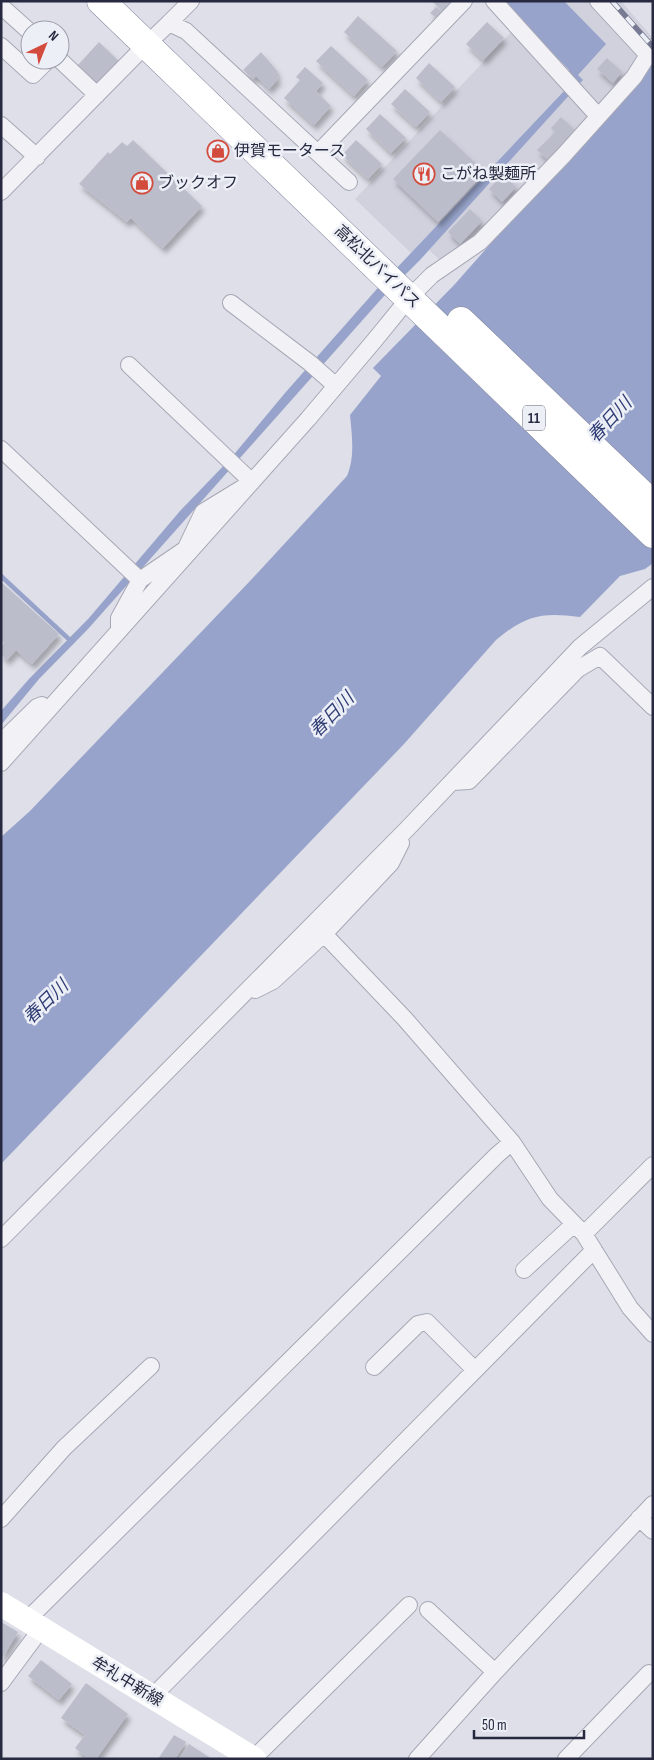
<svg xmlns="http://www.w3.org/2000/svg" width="654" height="1760" viewBox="0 0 654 1760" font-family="'Sofia Sans Condensed','Noto Sans JP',sans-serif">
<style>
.built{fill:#d0d1dd}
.water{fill:#97a3ca}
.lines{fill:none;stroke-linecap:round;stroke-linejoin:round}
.stream{stroke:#97a3ca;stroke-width:4.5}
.building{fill:#bbbdcb;filter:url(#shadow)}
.street-casing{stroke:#a7a8b5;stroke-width:18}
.highway-casing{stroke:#85889f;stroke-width:29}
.street{stroke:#f1f1f6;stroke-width:16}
.secondary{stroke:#fff;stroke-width:24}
.highway{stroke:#fff;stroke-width:28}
.rail-casing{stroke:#777a92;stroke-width:5.5}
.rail{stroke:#edeff6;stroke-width:4;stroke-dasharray:11;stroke-linecap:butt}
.labels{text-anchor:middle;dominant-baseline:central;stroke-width:5;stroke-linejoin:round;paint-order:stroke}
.shield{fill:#edeff6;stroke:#626476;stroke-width:1}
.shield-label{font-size:15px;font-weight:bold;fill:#26293f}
.poi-label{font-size:16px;fill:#26293f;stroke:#edeff6;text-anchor:start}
.street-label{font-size:16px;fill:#26293f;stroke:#edeff6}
.water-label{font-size:18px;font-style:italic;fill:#2f3d75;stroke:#edeff6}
</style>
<defs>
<filter id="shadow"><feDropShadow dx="3" dy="5.5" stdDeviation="2.5" flood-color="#0004"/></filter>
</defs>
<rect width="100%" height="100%" fill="#dedfe8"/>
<path class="built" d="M 564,1 L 595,1 L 645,54 L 598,111 L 577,86 L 578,75 Z
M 604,1 L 621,1 L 653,38 L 653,54 Z
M 512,31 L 565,90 L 411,253 L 355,199 Z
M 570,94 L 592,119 L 479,237 L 443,263 L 429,250 Z"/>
<path class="water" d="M 501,1 L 564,1 L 606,44 L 578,75 L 583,80 L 420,260 L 384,296 L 88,629 L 39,679 L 1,725 L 1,711 L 29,679 L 89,618 L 180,511 L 231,458 L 285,393 L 376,290 L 565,90 L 569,70 Z
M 653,60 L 653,563 L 645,569 L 620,576 L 580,617 C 542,612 526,615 496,640 L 404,744 L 1,1164 L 1,837 L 30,811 L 250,581 L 347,476 C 355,457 352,436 350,415 L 381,376 L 373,368 L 455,284 Z"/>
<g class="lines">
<path class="stream" d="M 1,576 L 72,642"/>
</g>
<path class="building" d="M 432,1 L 455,1 L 444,13 Z
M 436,7 L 444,14 L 439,20 L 430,13 Z
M 358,16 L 397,51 L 382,67 L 344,32 Z
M 487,22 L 504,38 L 483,60 L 466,44 Z
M 99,42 L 122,64 L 100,87 L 77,66 Z
M 331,46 L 368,80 L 354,96 L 316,61 Z
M 261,52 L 278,72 L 275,75 L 279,78 L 269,89 L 256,76 L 253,79 L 243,70 Z
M 607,58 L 622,72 L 613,83 L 597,69 Z
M 429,63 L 455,87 L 441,102 L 416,78 Z
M 305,67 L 323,83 L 316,91 L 331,106 L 314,125 L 284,98 L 300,80 L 296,77 Z
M 405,89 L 430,112 L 416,127 L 391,104 Z
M 380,114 L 406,138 L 391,153 L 366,129 Z
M 561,117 L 576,131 L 548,160 L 537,150 L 555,132 L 551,128 Z
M 440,130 L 485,172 L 438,222 L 393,179 Z
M 133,140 L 202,206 L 163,248 L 131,218 L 127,222 L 79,184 L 108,152 L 110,154 L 122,142 L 127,146 Z
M 356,140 L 382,164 L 368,179 L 342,155 Z
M 503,174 L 516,187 L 502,202 L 489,189 Z
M 470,209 L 482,221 L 460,244 L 448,232 Z
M 1,582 L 59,634 L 32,664 L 16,650 L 7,660 L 1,654 L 1,646 L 4,643 L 1,640 Z
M 1,1622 L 18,1632 L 1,1660 Z
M 41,1660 L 72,1684 L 59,1700 L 28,1676 Z
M 86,1683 L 128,1714 L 96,1759 L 89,1759 L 75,1748 L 85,1735 L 61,1718 Z
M 174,1735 L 186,1742 L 175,1759 L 158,1759 Z
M 189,1744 L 212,1759 L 179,1759 Z"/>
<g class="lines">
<g class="street-casing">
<path id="street" d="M 494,1 L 598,116
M 598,1 L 648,55
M 1,6 L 30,32
M 169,23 L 191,1
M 1,46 L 33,75 L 48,60
M 60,60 L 97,95
M 1,125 L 37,157
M 318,153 L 464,1
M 1,192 L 138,53 L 169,23 L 186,31 L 349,182
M 231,303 L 310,363 L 336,386
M 129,365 L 252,482 L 203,512 L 185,550
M 1,449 L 140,580
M 119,627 L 119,618 L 140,580 L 184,550
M 1,742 L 37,707 L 42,705
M 1,763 L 308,419 L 374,341 L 409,298 L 432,275 L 480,242 L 563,156 L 634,77 L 653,47
M 453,782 L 469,781 L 578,669 L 600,656 L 653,707
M 324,934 L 391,863 L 401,843
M 255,990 L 273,981 L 324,934 L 405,1019 L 512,1142 L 550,1199 L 584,1234 L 630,1308 L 653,1334
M 584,1234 L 653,1165
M 1,1239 L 407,829 L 580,647 L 653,587
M 524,1270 L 574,1224
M 374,1367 L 418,1324 L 427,1322 L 475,1370
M 639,1518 L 653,1531
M 1,1519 L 64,1448 L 151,1366
M 428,1610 L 495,1672
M 27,1620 L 497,1155 L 512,1142
M 1,1683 L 41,1629
M 152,1697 L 594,1250
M 253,1759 L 409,1605
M 417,1759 L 495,1672 L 653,1504
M 566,1759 L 649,1673"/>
</g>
<g class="highway-casing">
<path id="highway" d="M 101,1 L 653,534
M 461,321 L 653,505"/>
</g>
<use href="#street" class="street"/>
<path class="secondary" d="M 1,1604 L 254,1759"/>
<use href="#highway" class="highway"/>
<g class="rail-casing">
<path id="rail" d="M 612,1 L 653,47"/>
</g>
<use href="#rail" class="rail"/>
</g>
<defs>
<g id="shop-ring" transform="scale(1.125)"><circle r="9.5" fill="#edeff6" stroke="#d34b3d" stroke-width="1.5"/><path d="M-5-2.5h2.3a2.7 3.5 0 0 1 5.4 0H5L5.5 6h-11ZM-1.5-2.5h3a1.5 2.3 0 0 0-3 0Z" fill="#d34b3d"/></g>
<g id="restaurant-ring" transform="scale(1.125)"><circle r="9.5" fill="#edeff6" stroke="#d34b3d" stroke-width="1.5"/><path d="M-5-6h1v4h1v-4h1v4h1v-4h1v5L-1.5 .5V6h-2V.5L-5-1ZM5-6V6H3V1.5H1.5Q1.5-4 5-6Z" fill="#d34b3d"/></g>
</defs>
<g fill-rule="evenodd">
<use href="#shop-ring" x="218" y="151"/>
<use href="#restaurant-ring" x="424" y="174"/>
<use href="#shop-ring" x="142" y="183"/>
</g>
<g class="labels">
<rect class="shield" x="523" y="405.5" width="22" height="25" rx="4"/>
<g class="shield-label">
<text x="534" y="418">11</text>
</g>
<g class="poi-label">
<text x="234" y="151">伊賀モータース</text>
<text x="440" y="174">こがね製麺所</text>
<text x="158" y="183">ブックオフ</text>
</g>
<g class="street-label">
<text transform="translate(377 267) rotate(44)">高松北バイパス</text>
<text transform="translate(127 1682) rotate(31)">牟礼中新線</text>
</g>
<g class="water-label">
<text transform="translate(610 420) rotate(-47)">春日川</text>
<text transform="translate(332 715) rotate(-46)">春日川</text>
<text transform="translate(46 1002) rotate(-44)">春日川</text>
</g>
</g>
<rect width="654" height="1760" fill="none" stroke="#26293f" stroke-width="5"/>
<g transform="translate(45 45) rotate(43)"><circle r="24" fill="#edeff6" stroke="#9da0ad"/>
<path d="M0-4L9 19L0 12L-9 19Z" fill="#d34b3d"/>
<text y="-8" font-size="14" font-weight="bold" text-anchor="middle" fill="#26293f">N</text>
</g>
<path d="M474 1730v8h110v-8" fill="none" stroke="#26293f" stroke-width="2.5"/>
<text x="482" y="1730" font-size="15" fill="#26293f" stroke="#edeff6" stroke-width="4" paint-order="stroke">50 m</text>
</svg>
